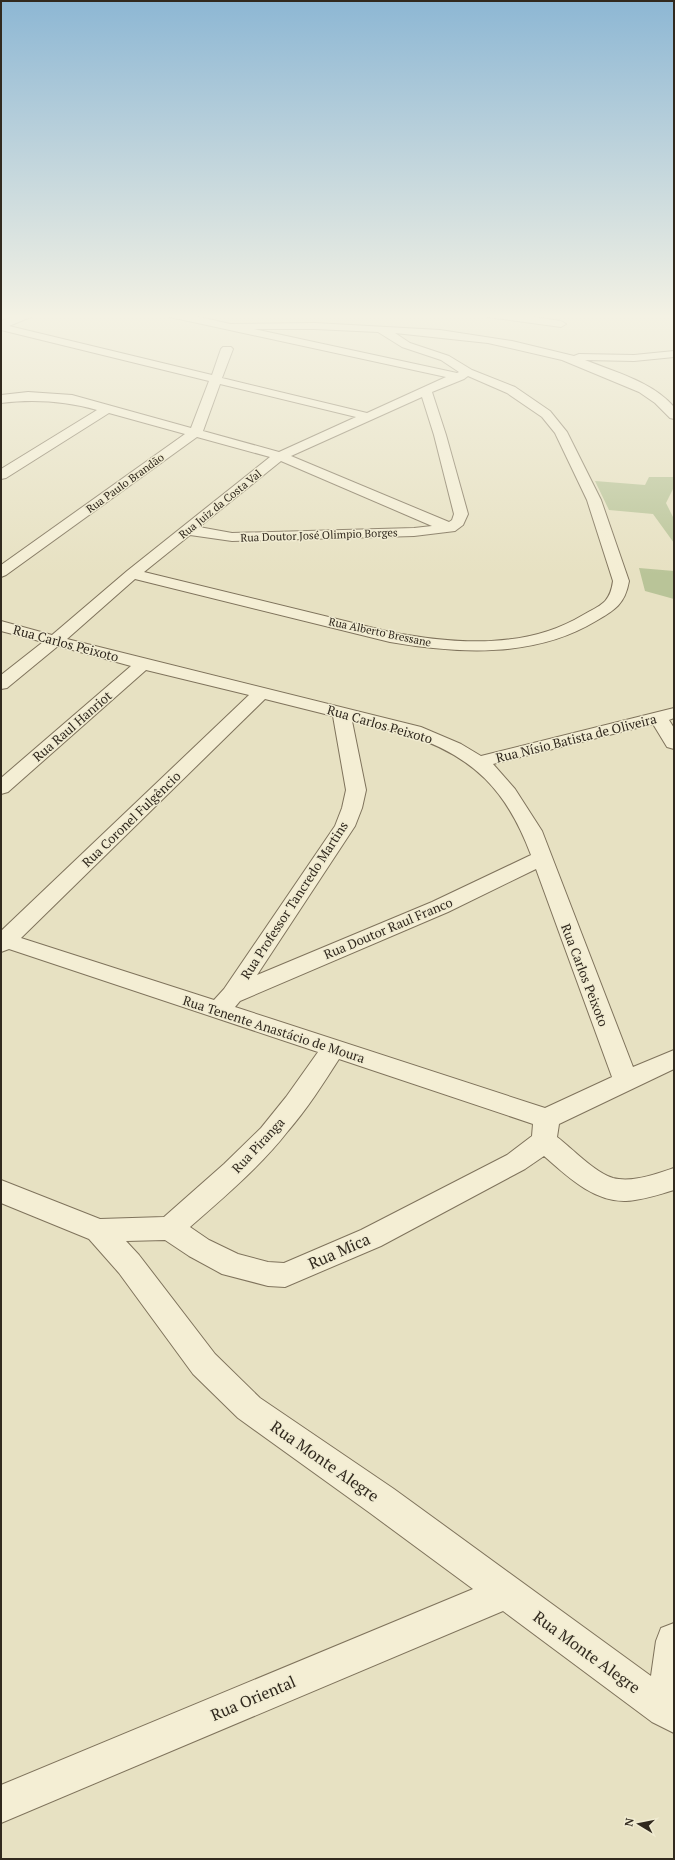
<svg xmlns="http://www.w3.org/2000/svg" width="675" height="1860" viewBox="0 0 675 1860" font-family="'PT Serif',serif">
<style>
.green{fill:#b9c498}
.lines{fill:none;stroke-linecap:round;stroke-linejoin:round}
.minor-casing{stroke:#7f735c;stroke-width:2}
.minor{fill:#f4eed4;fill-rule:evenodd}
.labels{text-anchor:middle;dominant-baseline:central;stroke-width:3;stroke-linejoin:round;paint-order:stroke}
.far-street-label{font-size:11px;fill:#31291e;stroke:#f0ebd1}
.street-label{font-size:13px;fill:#31291e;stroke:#f0ebd1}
.near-street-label{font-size:16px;fill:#31291e;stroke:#f0ebd1}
</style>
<rect width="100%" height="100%" fill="#e7e1c2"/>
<path class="green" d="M 649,477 L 674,477 L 674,487 L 666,503 L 674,519 L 674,543 L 653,514 L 609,510 L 595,481 L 645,485 Z
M 639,568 L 674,571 L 674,599 L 645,591 Z"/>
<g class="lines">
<g class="minor-casing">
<path id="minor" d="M 22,314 L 38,314 L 9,326 L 212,375 L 221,349 L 223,347 L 231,347 L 233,349 L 222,378 L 367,413 L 446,377 L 170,317 L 165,314 L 186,314 L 230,324 L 315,323 L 440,330 L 512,341 L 574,356 L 579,354 L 634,355 L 674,351 L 674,357 L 634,361 L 585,360 C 615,372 653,382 674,407 L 674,419 L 670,418 L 655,403 L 639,392 L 562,360 L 488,343 L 395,333 L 410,343 L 449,356 L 472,370 L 515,387 L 550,411 L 567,432 L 601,500 L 629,581 C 625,604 615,610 596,621 C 535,658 459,654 390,642 L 135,579 L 67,639 L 421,727 L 461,744 L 481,756 L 674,708 L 674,718 L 669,720 L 674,728 L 674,749 L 667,747 L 653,724 L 493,764 L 515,789 L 542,831 L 633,1067 L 674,1050 L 674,1069 L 559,1124 L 557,1137 C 573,1149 594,1172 613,1178 C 632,1183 656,1174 674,1168 L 674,1190 C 658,1195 642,1200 626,1201 C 593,1202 566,1175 544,1156 L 525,1169 L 381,1246 L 285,1287 L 268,1286 L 222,1274 L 189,1256 L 165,1240 L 126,1241 L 139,1255 L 215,1354 L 260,1398 L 394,1489 L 651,1676 L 656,1641 L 661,1628 L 674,1623 L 674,1733 L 652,1722 L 503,1611 L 1,1823 L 1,1785 L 473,1589 L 370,1513 L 238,1418 L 193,1374 L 119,1273 L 89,1239 L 1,1203 L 1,1180 L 100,1219 L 164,1217 L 224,1164 L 261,1128 L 286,1097 L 318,1052 L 9,949 L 1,952 L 1,931 L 249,695 L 146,670 L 8,792 L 1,794 L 1,778 L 131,666 L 58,646 L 7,688 L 1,689 L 1,675 L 43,642 L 1,631 L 1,621 L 52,635 L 127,571 L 270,457 L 197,437 L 6,575 L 1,577 L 1,565 L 185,434 L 109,413 L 6,478 L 1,479 L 1,469 L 97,410 C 65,401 34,399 1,403 L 1,395 L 28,392 L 72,395 L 191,428 L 209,381 L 1,330 L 1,321 ZM 254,329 L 315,329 L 378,332 L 402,347 L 441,360 L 459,372 L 457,373 ZM 468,376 L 507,393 L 542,417 L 555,433 L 587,500 L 613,581 C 610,603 601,605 583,615 C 525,650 454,644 390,632 L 144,572 L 190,535 L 232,541 L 414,536 L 455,531 L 463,525 L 468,514 L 446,435 L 432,392 L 464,379 ZM 220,384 L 356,417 L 279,452 L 203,431 ZM 422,397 L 434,435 L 454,514 L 452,520 L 449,522 L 291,456 ZM 281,461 L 432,526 L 414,528 L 232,533 L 199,527 ZM 265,699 L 333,716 L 346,790 L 342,808 L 335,826 L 224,989 L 214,1000 L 21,938 ZM 352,721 C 370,725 390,729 408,735 C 474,756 507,791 531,855 L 432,902 L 257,975 L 355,826 L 362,808 L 366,790 ZM 536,869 L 612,1077 L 545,1108 L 235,1007 L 240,1001 L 448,912 ZM 339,1059 L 533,1124 L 532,1136 L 507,1155 L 361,1230 L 284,1263 L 268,1262 L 238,1254 L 209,1240 L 190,1227 C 224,1197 260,1167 288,1131 C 307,1109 323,1084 339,1059 Z
M 483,314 L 513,314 L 561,321 L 566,324 L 561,327 L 488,317 Z"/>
</g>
<use href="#minor" class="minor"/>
</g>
<linearGradient id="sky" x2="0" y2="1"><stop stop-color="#8db7d4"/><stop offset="0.55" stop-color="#f4f2e4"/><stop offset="1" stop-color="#f4f2e4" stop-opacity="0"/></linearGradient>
<rect width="675" height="575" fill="url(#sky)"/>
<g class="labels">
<g class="far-street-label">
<text transform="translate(125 483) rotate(-36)">Rua Paulo Brandão</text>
<text transform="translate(220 504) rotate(-39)">Rua Juiz da Costa Val</text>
<text transform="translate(319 535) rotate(-2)">Rua Doutor José Olimpio Borges</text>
<text transform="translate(380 632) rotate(12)">Rua Alberto Bressane</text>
</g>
<g class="street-label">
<text transform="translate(66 643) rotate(15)">Rua Carlos Peixoto</text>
<text transform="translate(380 724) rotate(16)">Rua Carlos Peixoto</text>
<text transform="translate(72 726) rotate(-41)">Rua Raul Hanriot</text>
<text transform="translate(576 738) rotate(-14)">Rua Nísio Batista de Oliveira</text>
<text transform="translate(131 819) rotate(-44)">Rua Coronel Fulgêncio</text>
<text transform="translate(294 900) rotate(-57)">Rua Professor Tancredo Martins</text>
<text transform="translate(388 928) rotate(-23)">Rua Doutor Raul Franco</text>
<text transform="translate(585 975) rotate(69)">Rua Carlos Peixoto</text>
<text transform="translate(274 1029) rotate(18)">Rua Tenente Anastácio de Moura</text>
<text transform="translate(258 1145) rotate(-47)">Rua Piranga</text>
</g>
<g class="near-street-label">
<text transform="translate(339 1251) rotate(-24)">Rua Mica</text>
<text transform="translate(325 1461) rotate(35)">Rua Monte Alegre</text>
<text transform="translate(587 1652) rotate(36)">Rua Monte Alegre</text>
<text transform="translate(253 1698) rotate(-23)">Rua Oriental</text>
</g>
</g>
<rect width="675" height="1860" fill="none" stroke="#31291e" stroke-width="4"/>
<g transform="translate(639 1824) rotate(280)" stroke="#f0ebd1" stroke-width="3" paint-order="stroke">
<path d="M0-3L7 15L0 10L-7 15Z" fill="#31291e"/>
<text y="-6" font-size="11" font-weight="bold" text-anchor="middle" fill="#31291e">N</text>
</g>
</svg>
